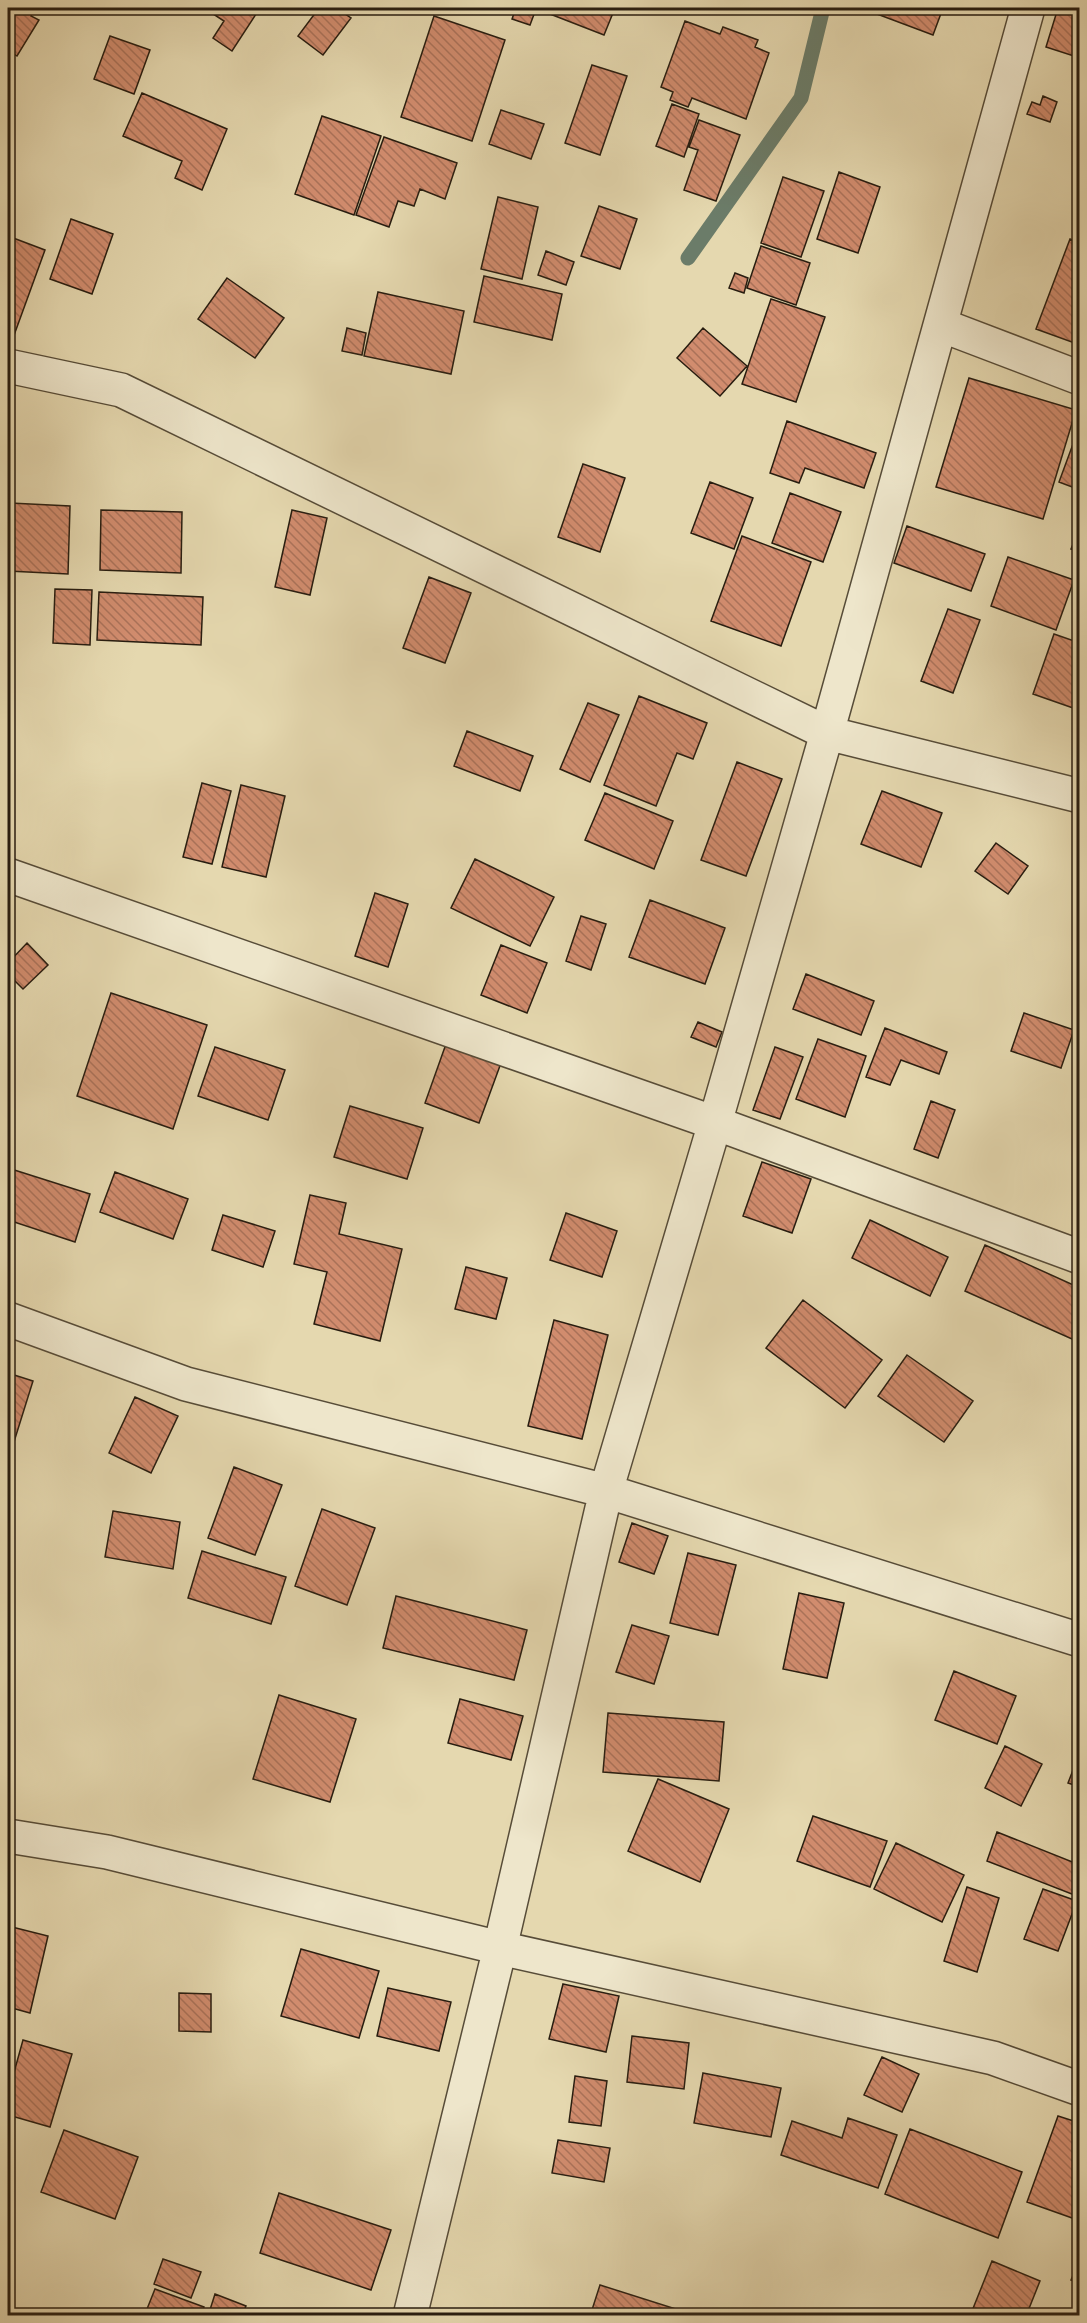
<svg xmlns="http://www.w3.org/2000/svg" width="1087" height="2323" viewBox="0 0 1087 2323" font-family="'IM FELL Great Primer',serif">
<style>
.lines{fill:none;stroke-linecap:round;stroke-linejoin:round}
.stream{stroke:#6b7c69;stroke-width:15}
.building{fill:url(#building-back-hatch);stroke:#281d10;stroke-width:1.5}
.minor-casing{stroke:#574c38;stroke-width:36}
.minor{stroke:#eee6cb;stroke-width:33}
</style>
<defs>
<pattern id="building-back-hatch" width="6" height="6" patternUnits="userSpaceOnUse" patternTransform="scale(1.5)"><rect width="6" height="6" fill="#d18c6e"/><path d="M-1 5l2 2M0 0l6 6M5-1l2 2" fill="none" stroke="#aa7259"/></pattern>
</defs>
<rect width="100%" height="100%" fill="#e5d8af"/>
<filter id="stains"><feTurbulence type="fractalNoise" baseFrequency=".00333" numOctaves="4"/><feColorMatrix values="0 0 0 0 .2 0 0 0 0 .09 0 0 0 0 .02 0 0 0 .5 -.17"/></filter>
<radialGradient id="worn" r=".72"><stop offset=".6" stop-color="#630" stop-opacity="0"/><stop offset="1" stop-color="#630" stop-opacity=".3"/></radialGradient>
<g class="lines">
<path class="stream" d="M 688,258 L 801,98 L 823,8"/>
</g>
<path class="building" d="M 8,8 L 36,8 L 31,16 L 39,20 L 17,56 L 8,50 Z
M 204,8 L 260,8 L 232,51 L 213,38 L 224,21 Z
M 319,8 L 336,8 L 351,18 L 323,55 L 298,36 Z
M 516,8 L 536,9 L 530,25 L 512,19 Z
M 552,8 L 615,8 L 604,35 L 550,14 Z
M 861,8 L 943,8 L 933,35 Z
M 1058,8 L 1080,8 L 1080,58 L 1046,47 Z
M 434,16 L 505,40 L 472,141 L 401,117 Z
M 685,21 L 720,34 L 723,27 L 758,40 L 755,47 L 769,53 L 746,119 L 692,98 L 688,107 L 670,100 L 673,92 L 661,87 Z
M 110,36 L 150,50 L 134,94 L 94,79 Z
M 592,65 L 627,76 L 600,155 L 565,143 Z
M 142,93 L 227,129 L 202,190 L 175,178 L 182,161 L 123,136 Z
M 1043,96 L 1057,102 L 1050,122 L 1027,114 L 1032,102 L 1040,105 Z
M 672,104 L 699,114 L 684,157 L 656,146 Z
M 501,110 L 544,124 L 531,159 L 489,144 Z
M 322,116 L 381,136 L 354,215 L 295,194 Z
M 699,120 L 740,135 L 716,201 L 684,190 L 698,150 L 689,147 Z
M 384,137 L 457,163 L 445,199 L 420,189 L 414,206 L 398,201 L 389,227 L 356,215 Z
M 839,172 L 880,187 L 858,253 L 817,239 Z
M 783,177 L 824,191 L 801,257 L 761,243 Z
M 498,197 L 538,207 L 522,279 L 481,269 Z
M 599,206 L 637,219 L 620,269 L 581,256 Z
M 71,219 L 113,234 L 92,294 L 50,279 Z
M 8,236 L 45,250 L 13,338 L 8,336 Z
M 1070,239 L 1080,243 L 1080,345 L 1036,329 Z
M 761,246 L 810,263 L 796,305 L 747,288 Z
M 546,251 L 574,262 L 566,285 L 538,275 Z
M 735,273 L 748,278 L 744,293 L 729,288 Z
M 484,276 L 562,294 L 552,340 L 474,322 Z
M 227,278 L 284,318 L 255,358 L 198,319 Z
M 378,292 L 464,311 L 451,374 L 364,356 Z
M 771,299 L 825,317 L 796,402 L 742,384 Z
M 347,328 L 366,333 L 362,355 L 342,351 Z
M 703,328 L 747,366 L 720,396 L 677,358 Z
M 969,378 L 1076,410 L 1043,519 L 936,487 Z
M 787,421 L 876,453 L 864,488 L 805,468 L 799,483 L 770,473 Z
M 1080,425 L 1080,490 L 1059,482 Z
M 583,464 L 625,478 L 600,552 L 558,537 Z
M 710,482 L 753,498 L 734,549 L 691,533 Z
M 790,493 L 841,512 L 823,562 L 772,543 Z
M 10,503 L 70,506 L 68,574 L 8,571 Z
M 101,510 L 182,512 L 181,573 L 100,570 Z
M 292,510 L 327,518 L 310,595 L 275,587 Z
M 907,526 L 985,554 L 971,591 L 894,563 Z
M 1080,527 L 1080,552 L 1071,549 Z
M 742,536 L 811,562 L 781,646 L 711,621 Z
M 1008,557 L 1074,580 L 1056,630 L 991,606 Z
M 429,577 L 471,593 L 445,663 L 403,648 Z
M 55,589 L 92,590 L 90,645 L 53,643 Z
M 99,592 L 203,597 L 201,645 L 97,640 Z
M 948,609 L 980,620 L 953,693 L 921,681 Z
M 1054,634 L 1080,643 L 1080,699 L 1076,709 L 1033,694 Z
M 639,696 L 707,723 L 693,759 L 677,753 L 656,806 L 604,785 Z
M 588,703 L 619,715 L 590,782 L 560,769 Z
M 467,731 L 533,756 L 520,791 L 454,766 Z
M 737,762 L 782,779 L 746,876 L 701,860 Z
M 202,783 L 231,791 L 212,864 L 183,857 Z
M 241,785 L 285,796 L 266,877 L 222,867 Z
M 882,791 L 942,813 L 921,867 L 861,844 Z
M 605,793 L 673,821 L 654,869 L 585,840 Z
M 996,843 L 1028,866 L 1008,894 L 975,871 Z
M 475,859 L 554,897 L 530,946 L 451,908 Z
M 375,893 L 408,904 L 388,967 L 355,956 Z
M 650,900 L 725,928 L 705,984 L 629,957 Z
M 581,916 L 606,924 L 591,970 L 566,961 Z
M 27,943 L 48,965 L 23,989 L 8,974 L 8,963 Z
M 501,945 L 547,963 L 527,1013 L 481,995 Z
M 806,974 L 874,1001 L 861,1035 L 793,1009 Z
M 111,993 L 207,1025 L 173,1129 L 77,1096 Z
M 1024,1013 L 1074,1030 L 1061,1068 L 1011,1051 Z
M 698,1022 L 722,1032 L 716,1047 L 691,1037 Z
M 885,1028 L 947,1052 L 939,1074 L 901,1060 L 890,1085 L 866,1077 Z
M 818,1039 L 866,1056 L 845,1117 L 796,1099 Z
M 446,1044 L 501,1063 L 479,1123 L 425,1103 Z
M 215,1047 L 285,1070 L 268,1120 L 198,1096 Z
M 775,1047 L 803,1057 L 780,1119 L 753,1110 Z
M 931,1101 L 955,1110 L 938,1158 L 914,1149 Z
M 350,1106 L 423,1128 L 407,1179 L 334,1157 Z
M 762,1162 L 811,1179 L 792,1233 L 743,1216 Z
M 8,1168 L 90,1194 L 75,1242 L 8,1220 Z
M 115,1172 L 188,1199 L 173,1239 L 100,1212 Z
M 310,1195 L 346,1203 L 339,1234 L 402,1249 L 380,1341 L 314,1324 L 327,1272 L 294,1264 Z
M 566,1213 L 617,1231 L 602,1277 L 550,1260 Z
M 223,1215 L 275,1231 L 263,1267 L 212,1250 Z
M 870,1220 L 948,1257 L 930,1296 L 852,1258 Z
M 985,1245 L 1080,1288 L 1080,1323 L 1072,1339 L 965,1291 Z
M 466,1267 L 507,1278 L 496,1319 L 455,1309 Z
M 803,1300 L 882,1360 L 845,1408 L 766,1348 Z
M 554,1320 L 608,1335 L 582,1439 L 528,1426 Z
M 907,1355 L 973,1401 L 944,1442 L 878,1396 Z
M 8,1373 L 33,1381 L 13,1445 L 8,1443 Z
M 135,1397 L 178,1416 L 151,1473 L 109,1453 Z
M 234,1467 L 282,1485 L 255,1555 L 208,1538 Z
M 322,1509 L 375,1528 L 347,1605 L 295,1586 Z
M 113,1511 L 180,1522 L 173,1569 L 105,1557 Z
M 632,1523 L 668,1536 L 654,1574 L 619,1562 Z
M 202,1551 L 286,1577 L 271,1624 L 188,1598 Z
M 688,1553 L 736,1565 L 718,1635 L 670,1623 Z
M 799,1593 L 844,1603 L 827,1678 L 783,1669 Z
M 396,1596 L 527,1630 L 514,1680 L 383,1648 Z
M 632,1625 L 669,1636 L 654,1684 L 616,1672 Z
M 954,1671 L 1016,1696 L 997,1744 L 935,1720 Z
M 279,1695 L 356,1719 L 330,1802 L 253,1779 Z
M 460,1699 L 523,1716 L 511,1760 L 448,1743 Z
M 608,1713 L 724,1722 L 719,1781 L 603,1772 Z
M 1005,1746 L 1042,1764 L 1021,1806 L 985,1788 Z
M 1080,1752 L 1080,1787 L 1068,1783 Z
M 658,1779 L 729,1809 L 700,1882 L 628,1851 Z
M 813,1816 L 887,1841 L 870,1887 L 797,1861 Z
M 997,1832 L 1080,1865 L 1080,1888 L 1077,1896 L 987,1861 Z
M 896,1843 L 964,1875 L 942,1922 L 874,1889 Z
M 967,1887 L 999,1898 L 977,1972 L 944,1961 Z
M 1043,1889 L 1077,1901 L 1058,1951 L 1024,1939 Z
M 8,1926 L 48,1936 L 30,2013 L 8,2007 Z
M 301,1949 L 379,1971 L 359,2038 L 281,2016 Z
M 563,1984 L 619,1996 L 606,2052 L 549,2039 Z
M 388,1988 L 451,2002 L 439,2051 L 377,2036 Z
M 179,1993 L 211,1994 L 211,2032 L 179,2031 Z
M 632,2036 L 689,2043 L 684,2089 L 627,2082 Z
M 23,2040 L 72,2054 L 50,2127 L 8,2115 L 8,2094 Z
M 882,2057 L 919,2074 L 902,2112 L 864,2095 Z
M 703,2073 L 781,2088 L 771,2137 L 694,2123 Z
M 575,2076 L 607,2081 L 601,2126 L 569,2122 Z
M 1058,2116 L 1080,2123 L 1080,2207 L 1075,2219 L 1027,2202 Z
M 848,2118 L 897,2135 L 878,2188 L 781,2155 L 792,2121 L 842,2138 Z
M 910,2129 L 1022,2172 L 998,2238 L 885,2194 Z
M 64,2130 L 138,2157 L 115,2219 L 41,2192 Z
M 558,2140 L 610,2148 L 604,2182 L 552,2173 Z
M 279,2193 L 391,2230 L 371,2290 L 260,2253 Z
M 163,2259 L 201,2272 L 191,2298 L 154,2284 Z
M 1080,2259 L 1080,2283 L 1071,2280 Z
M 992,2261 L 1040,2281 L 1026,2316 L 970,2316 Z
M 600,2285 L 679,2310 L 678,2316 L 590,2316 Z
M 155,2289 L 204,2307 L 201,2316 L 145,2314 Z
M 215,2294 L 246,2306 L 242,2316 L 208,2316 Z"/>
<g class="lines">
<g class="minor-casing">
<path id="minor" d="M 941,325 L 1080,378
M 8,366 L 121,390 L 827,733 L 1080,796
M 8,875 L 715,1123 L 1080,1257
M 8,1319 L 186,1384 L 606,1491 L 1080,1640
M 8,1836 L 107,1852 L 500,1948 L 993,2058 L 1080,2089
M 410,2316 L 500,1948 L 606,1491 L 715,1123 L 827,733 L 1028,8"/>
</g>
<use href="#minor" class="minor"/>
</g>
<rect width="1087" height="2323" fill="none" stroke="#e5d8af" stroke-width="30"/>
<rect x="9" y="9" width="1069" height="2305" fill="none" stroke="#281d10" stroke-width="3"/>
<rect x="15" y="15" width="1057" height="2293" fill="none" stroke="#281d10" stroke-width="1.5"/>
<rect width="100%" height="100%" filter="url(#stains)"/>
<rect width="100%" height="100%" fill="url(#worn)"/>
</svg>
